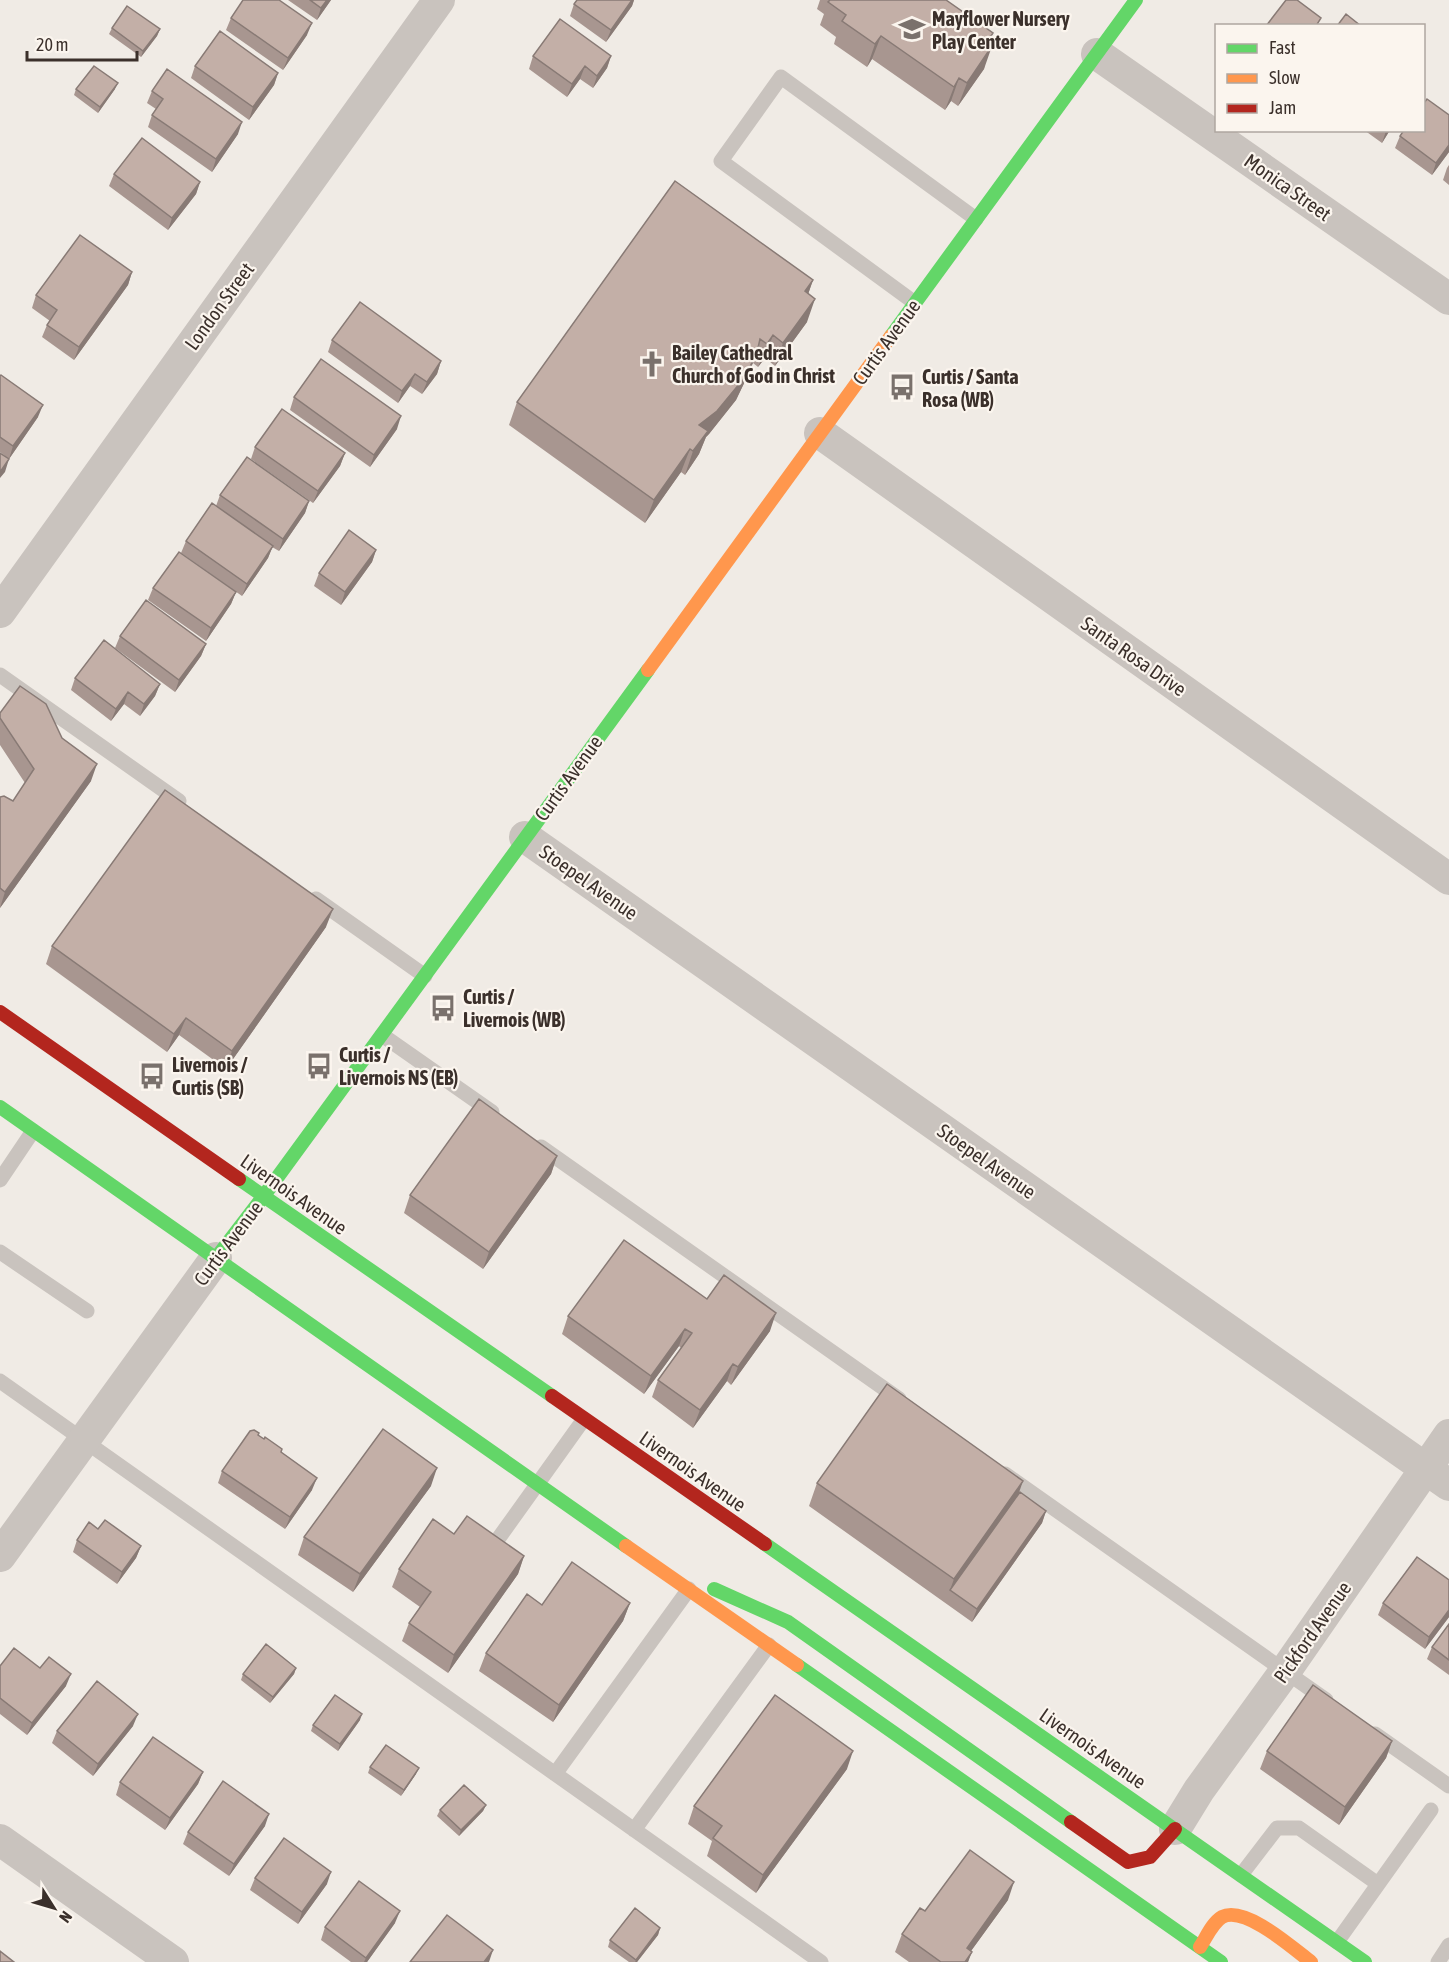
<svg xmlns="http://www.w3.org/2000/svg" width="1449" height="1962" viewBox="0 0 1449 1962" font-family="'Asap Condensed',sans-serif">
<style>
.lines{fill:none;stroke-linecap:round;stroke-linejoin:round}
.lane{stroke:#c9c3be;stroke-width:15}
.street{stroke:#c9c3be;stroke-width:32}
.fast{stroke:#63d668;stroke-width:14}
.slow{stroke:#ff974d;stroke-width:14}
.jam{stroke:#b3261e;stroke-width:14}
.wall{fill:#a89690}
.shaded-wall{fill:#887a75}
.building{fill:#c3afa7;stroke:#887a75;stroke-width:1.5}
.labels{text-anchor:middle;dominant-baseline:central;stroke-width:4.5;stroke-linejoin:round;paint-order:stroke}
.poi-label{font-size:20px;font-weight:bold;fill:#3b302b;stroke:#fbf5ee;text-anchor:start}
.street-label{font-size:20px;fill:#3b302b;stroke:#fbf5ee}
</style>
<rect width="100%" height="100%" fill="#f0ebe5"/>
<g class="lines">
<path class="lane" d="M 915,303 L 721,161 L 781,77 L 976,219
M 0,675 L 179,801
M 316,899 L 425,976
M 382,1035 L 492,1112
M 541,1147 L 899,1399
M 0,1180 L 33,1131
M 0,1252 L 87,1311
M 0,1381 L 821,1962
M 1005,1474 L 1326,1700
M 488,1553 L 584,1419
M 1375,1734 L 1449,1786
M 555,1774 L 689,1589
M 634,1830 L 769,1645
M 1241,1875 L 1277,1828 L 1299,1828 L 1378,1884
M 1337,1942 L 1431,1810
M 1438,1962 L 1449,1945"/>
<path class="street" d="M 1097,54 L 1449,299
M 820,433 L 1449,879
M 0,612 L 439,0
M 525,837 L 1449,1485
M 0,1556 L 216,1258
M 1175,1829 L 1199,1790 L 1286,1670 L 1449,1435
M 0,1840 L 173,1962"/>
<path class="fast" d="M 891,336 L 1136,0
M 0,1107 L 626,1546
M 239,1179 L 552,1396
M 216,1258 L 263,1197 L 648,670
M 765,1544 L 1365,1962
M 714,1589 L 788,1622 L 1071,1822
M 797,1665 L 1221,1962"/>
<path class="slow" d="M 648,670 L 891,336
M 626,1546 L 797,1665
M 1200,1947 C 1206,1938 1212,1923 1222,1917 C 1245,1905 1294,1949 1311,1962"/>
<path class="jam" d="M 0,1012 L 239,1179
M 552,1396 L 765,1544
M 1071,1822 L 1128,1862 L 1150,1857 L 1175,1829"/>
</g>
<path class="wall" d="M 288,0 L 331,0 L 317,20 Z
M 577,0 L 634,0 L 632,6 L 606,42 L 570,16 L 574,4 Z
M 820,0 L 946,0 L 993,33 L 989,43 L 984,69 L 958,106 L 951,101 L 945,110 L 872,59 L 867,67 L 834,44 L 836,37 L 820,25 L 824,14 L 817,9 Z
M 231,18 L 307,35 L 283,70 L 226,30 Z
M 112,28 L 160,29 L 157,36 L 141,57 L 109,34 Z
M 533,56 L 611,56 L 607,68 L 593,88 L 580,79 L 567,97 L 529,69 Z
M 195,66 L 278,73 L 274,85 L 249,120 L 191,78 Z
M 76,89 L 115,89 L 98,113 L 74,95 Z
M 152,91 L 238,134 L 212,172 L 148,127 L 152,115 L 156,109 L 147,103 Z
M 1364,130 L 1390,130 L 1382,143 Z
M 1400,136 L 1449,152 L 1432,175 L 1395,148 Z
M 1449,165 L 1449,185 L 1443,180 L 1447,168 Z
M 114,174 L 200,182 L 196,194 L 168,230 L 109,186 Z
M 132,272 L 128,285 L 74,360 L 42,337 L 47,325 L 50,321 L 32,308 L 36,295 Z
M 813,280 L 808,294 L 807,322 L 775,366 L 765,358 L 758,367 L 753,363 L 748,375 L 736,400 L 709,434 L 706,437 L 699,454 L 685,475 L 681,472 L 645,523 L 509,425 L 517,402 Z
M 332,340 L 441,361 L 437,374 L 422,394 L 410,386 L 398,403 L 328,352 Z
M 0,376 L 38,417 L 9,459 L 0,452 Z
M 294,397 L 397,429 L 370,467 L 290,410 Z
M 255,447 L 345,453 L 340,466 L 313,503 L 251,459 Z
M 220,495 L 309,501 L 305,513 L 279,551 L 272,547 L 268,558 L 242,596 L 181,553 L 186,541 L 216,506 Z
M 376,550 L 372,562 L 341,605 L 314,586 L 319,573 Z
M 153,588 L 236,592 L 231,604 L 206,641 L 148,600 Z
M 120,636 L 206,644 L 201,656 L 175,692 L 115,648 Z
M 75,678 L 160,684 L 155,696 L 140,716 L 124,704 L 111,721 L 71,690 Z
M 0,713 L 62,738 L 91,781 L 0,908 L 0,797 L 13,801 L 25,783 L 0,745 Z
M 326,927 L 226,1069 L 179,1035 L 167,1052 L 46,964 L 52,946 Z
M 557,1156 L 551,1174 L 483,1269 L 404,1213 L 410,1195 Z
M 707,1299 L 770,1331 L 731,1385 L 727,1381 L 693,1428 L 652,1397 L 658,1380 L 681,1348 L 679,1346 L 644,1394 L 562,1334 L 568,1316 Z
M 258,1435 L 281,1452 L 312,1490 L 285,1529 L 218,1483 L 222,1471 Z
M 817,1483 L 1020,1492 L 1046,1511 L 1042,1523 L 972,1622 L 809,1506 Z
M 431,1486 L 353,1592 L 298,1555 L 304,1537 Z
M 454,1534 L 524,1556 L 518,1574 L 448,1673 L 402,1641 L 409,1623 L 420,1607 L 392,1587 L 399,1569 Z
M 77,1540 L 141,1546 L 136,1558 L 117,1584 L 73,1552 Z
M 630,1603 L 623,1621 L 553,1722 L 479,1671 L 486,1653 L 542,1605 Z
M 1383,1603 L 1449,1617 L 1425,1649 L 1378,1615 Z
M 1449,1624 L 1449,1675 L 1427,1659 L 1432,1647 Z
M 0,1666 L 40,1668 L 66,1686 L 27,1735 L 0,1714 Z
M 296,1668 L 294,1674 L 270,1703 L 241,1680 L 243,1674 Z
M 360,1720 L 338,1751 L 311,1731 L 313,1725 Z
M 133,1726 L 93,1776 L 52,1743 L 57,1731 Z
M 1392,1741 L 1386,1758 L 1339,1825 L 1260,1769 L 1267,1751 Z
M 370,1767 L 416,1774 L 401,1796 L 368,1773 Z
M 847,1769 L 756,1893 L 707,1856 L 712,1841 L 688,1824 L 694,1806 Z
M 203,1772 L 198,1784 L 165,1830 L 116,1795 L 120,1782 Z
M 486,1805 L 483,1811 L 459,1836 L 437,1816 L 440,1810 Z
M 265,1826 L 229,1876 L 183,1844 L 188,1832 Z
M 255,1878 L 327,1884 L 298,1924 L 250,1890 Z
M 1008,1900 L 971,1951 L 968,1962 L 909,1962 L 895,1952 L 902,1934 Z
M 395,1923 L 367,1962 L 351,1962 L 321,1940 L 325,1927 Z
M 660,1928 L 658,1935 L 637,1962 L 629,1962 L 608,1947 L 610,1940 Z"/>
<path class="shaded-wall" d="M 327,0 L 331,0 L 317,20 L 321,8 Z
M 632,0 L 634,0 L 632,6 L 606,42 L 611,30 Z
M 312,23 L 307,35 L 283,70 L 288,58 Z
M 160,29 L 157,36 L 141,57 L 143,51 Z
M 881,36 L 872,59 L 867,67 L 875,44 Z
M 992,46 L 984,69 L 958,106 L 967,83 Z
M 611,56 L 607,68 L 593,88 L 597,76 Z
M 585,66 L 580,79 L 567,97 L 572,84 Z
M 278,73 L 274,85 L 249,120 L 253,107 Z
M 959,78 L 951,101 L 945,110 L 954,87 Z
M 118,83 L 115,89 L 98,113 L 100,107 Z
M 242,122 L 238,134 L 212,172 L 216,159 Z
M 1390,130 L 1382,143 L 1386,131 Z
M 1449,145 L 1449,152 L 1432,175 L 1436,163 Z
M 200,182 L 196,194 L 168,230 L 172,218 Z
M 132,272 L 128,285 L 74,360 L 79,347 Z
M 813,280 L 805,303 L 805,291 Z
M 815,299 L 807,322 L 775,366 L 783,343 Z
M 773,335 L 765,358 L 758,367 L 767,344 Z
M 757,352 L 748,375 L 736,400 L 709,434 L 706,437 L 699,454 L 685,475 L 693,451 L 699,425 Z
M 441,361 L 437,374 L 422,394 L 427,382 Z
M 415,374 L 410,386 L 398,403 L 402,391 Z
M 43,405 L 38,417 L 9,459 L 13,446 Z
M 401,416 L 397,429 L 370,467 L 374,455 Z
M 690,449 L 681,472 L 645,523 L 654,500 Z
M 345,453 L 340,466 L 313,503 L 318,491 Z
M 9,459 L 5,472 L 0,478 L 0,472 Z
M 309,501 L 305,513 L 279,551 L 283,539 Z
M 273,546 L 268,558 L 242,596 L 247,584 Z
M 376,550 L 372,562 L 341,605 L 345,592 Z
M 236,592 L 231,604 L 206,641 L 211,628 Z
M 206,644 L 201,656 L 175,692 L 179,680 Z
M 160,684 L 155,696 L 140,716 L 144,704 Z
M 128,692 L 124,704 L 111,721 L 116,709 Z
M 97,764 L 91,781 L 0,908 L 5,892 Z
M 333,909 L 326,927 L 226,1069 L 232,1051 Z
M 186,1018 L 179,1035 L 167,1052 L 174,1034 Z
M 557,1156 L 551,1174 L 483,1269 L 489,1252 Z
M 776,1313 L 770,1331 L 731,1385 L 738,1367 Z
M 685,1329 L 679,1346 L 644,1394 L 651,1376 Z
M 733,1364 L 727,1381 L 693,1428 L 700,1410 Z
M 437,1468 L 431,1486 L 353,1592 L 360,1574 Z
M 317,1478 L 312,1490 L 285,1529 L 290,1517 Z
M 1023,1481 L 1015,1504 L 950,1590 L 954,1579 Z
M 1046,1511 L 1042,1523 L 972,1622 L 977,1609 Z
M 141,1546 L 136,1558 L 117,1584 L 122,1572 Z
M 524,1556 L 518,1574 L 448,1673 L 454,1655 Z
M 630,1603 L 623,1621 L 553,1722 L 559,1705 Z
M 1449,1610 L 1449,1617 L 1425,1649 L 1429,1637 Z
M 296,1668 L 294,1674 L 270,1703 L 273,1697 Z
M 71,1674 L 66,1686 L 27,1735 L 32,1723 Z
M 138,1714 L 133,1726 L 93,1776 L 98,1764 Z
M 362,1714 L 360,1720 L 338,1751 L 340,1744 Z
M 1392,1741 L 1386,1758 L 1339,1825 L 1345,1807 Z
M 853,1751 L 847,1769 L 756,1893 L 763,1875 Z
M 419,1768 L 416,1774 L 401,1796 L 404,1790 Z
M 203,1772 L 198,1784 L 165,1830 L 170,1818 Z
M 486,1805 L 483,1811 L 459,1836 L 461,1830 Z
M 269,1814 L 265,1826 L 229,1876 L 234,1864 Z
M 331,1872 L 327,1884 L 298,1924 L 302,1912 Z
M 1014,1882 L 1008,1900 L 963,1962 L 967,1948 Z
M 400,1911 L 395,1923 L 367,1962 L 364,1962 L 366,1958 Z
M 660,1928 L 658,1935 L 637,1962 L 635,1962 Z
M 493,1950 L 489,1962 L 484,1962 Z
M 972,1952 L 968,1962 L 965,1962 Z"/>
<path class="building" d="M 243,0 L 279,0 L 312,23 L 288,58 L 231,18 Z
M 310,0 L 327,0 L 321,8 Z
M 577,0 L 632,0 L 611,30 L 574,4 Z
M 830,0 L 946,0 L 993,33 L 987,42 L 992,46 L 967,83 L 959,78 L 954,87 L 881,36 L 875,44 L 842,21 L 846,15 L 828,2 Z
M 1286,0 L 1297,0 L 1321,18 L 1316,26 L 1266,26 Z
M 127,6 L 160,29 L 143,51 L 112,28 Z
M 1346,14 L 1361,26 L 1337,26 Z
M 560,19 L 611,56 L 597,76 L 585,66 L 572,84 L 533,56 Z
M 220,31 L 278,73 L 253,107 L 195,66 Z
M 94,66 L 118,83 L 100,107 L 76,89 Z
M 167,69 L 242,122 L 216,159 L 152,115 L 163,99 L 152,91 Z
M 1427,99 L 1449,115 L 1449,145 L 1436,163 L 1400,136 L 1404,130 L 1424,130 L 1424,103 Z
M 142,138 L 200,182 L 172,218 L 114,174 Z
M 675,181 L 813,280 L 805,291 L 815,299 L 783,343 L 773,335 L 767,344 L 760,339 L 757,352 L 745,377 L 717,411 L 699,425 L 708,431 L 693,451 L 690,449 L 654,500 L 517,402 Z
M 80,235 L 132,272 L 79,347 L 47,325 L 57,310 L 36,295 Z
M 360,302 L 441,361 L 427,382 L 415,374 L 402,391 L 332,340 Z
M 321,359 L 401,416 L 374,455 L 294,397 Z
M 1,375 L 43,405 L 13,446 L 0,437 L 0,376 Z
M 282,409 L 345,453 L 318,491 L 255,447 Z
M 0,453 L 9,459 L 0,472 Z
M 247,457 L 309,501 L 283,539 L 220,495 Z
M 212,503 L 273,546 L 247,584 L 186,541 Z
M 349,530 L 376,550 L 345,592 L 319,573 Z
M 179,552 L 236,592 L 211,628 L 153,588 Z
M 146,600 L 206,644 L 179,680 L 120,636 Z
M 104,640 L 160,684 L 144,704 L 128,692 L 116,709 L 75,678 Z
M 20,686 L 46,704 L 62,738 L 97,764 L 5,892 L 0,888 L 0,797 L 4,796 L 13,801 L 34,769 L 0,718 L 0,713 Z
M 165,790 L 333,909 L 232,1051 L 186,1018 L 174,1034 L 52,946 Z
M 479,1099 L 557,1156 L 489,1252 L 410,1195 Z
M 624,1240 L 707,1299 L 724,1275 L 776,1313 L 738,1367 L 733,1364 L 700,1410 L 658,1380 L 692,1333 L 685,1329 L 651,1376 L 568,1316 Z
M 887,1384 L 1023,1481 L 954,1579 L 817,1483 Z
M 383,1429 L 437,1468 L 360,1574 L 304,1537 Z
M 254,1430 L 259,1433 L 258,1435 L 264,1439 L 265,1437 L 282,1449 L 281,1452 L 317,1478 L 290,1517 L 222,1471 L 250,1431 Z
M 1020,1492 L 1046,1511 L 977,1609 L 950,1590 Z
M 467,1516 L 524,1556 L 454,1655 L 409,1623 L 431,1592 L 399,1569 L 433,1519 L 454,1534 Z
M 105,1520 L 141,1546 L 122,1572 L 77,1540 L 89,1522 L 98,1529 Z
M 1417,1557 L 1449,1580 L 1449,1610 L 1429,1637 L 1383,1603 Z
M 572,1562 L 630,1603 L 559,1705 L 486,1653 L 527,1594 L 542,1605 Z
M 1449,1624 L 1449,1660 L 1432,1647 Z
M 266,1644 L 296,1668 L 273,1697 L 243,1674 Z
M 14,1648 L 40,1668 L 49,1657 L 71,1674 L 32,1723 L 0,1698 L 0,1666 Z
M 97,1681 L 138,1714 L 98,1764 L 57,1731 Z
M 1313,1685 L 1392,1741 L 1345,1807 L 1267,1751 Z
M 335,1695 L 362,1714 L 340,1744 L 313,1725 Z
M 775,1695 L 853,1751 L 763,1875 L 713,1838 L 722,1826 L 694,1806 Z
M 153,1737 L 203,1772 L 170,1818 L 120,1782 Z
M 386,1745 L 419,1768 L 404,1790 L 370,1767 Z
M 223,1781 L 269,1814 L 234,1864 L 188,1832 Z
M 464,1785 L 486,1805 L 461,1830 L 440,1810 Z
M 284,1838 L 331,1872 L 302,1912 L 255,1878 Z
M 970,1850 L 1014,1882 L 967,1948 L 972,1952 L 965,1962 L 941,1962 L 902,1934 L 920,1908 L 925,1911 Z
M 359,1881 L 400,1911 L 366,1958 L 325,1927 Z
M 635,1908 L 660,1928 L 636,1960 L 610,1940 Z
M 447,1915 L 493,1950 L 484,1962 L 410,1962 Z
M 0,1951 L 14,1962 L 0,1962 Z"/>
<defs>
<g id="school-bare" transform="scale(2.07)"><path d="M0-5L7-2L0 1L-7-2ZM-4 1L0 2.5L4 1V4Q0 6-4 4Z" fill="#7a716c" stroke="#fbf5ee" stroke-width="2.5" paint-order="stroke"/></g>
<g id="church-bare" transform="scale(2.07)"><path d="M-1.2-6h2.4v3.5h3.3v2.4h-3.3V6h-2.4V-.1h-3.3v-2.4h3.3Z" fill="#7a716c" stroke="#fbf5ee" stroke-width="2.5" paint-order="stroke"/></g>
<g id="bus-bare" transform="scale(2.07)"><path d="M-5-6H5V4H4V6H2V4H-2V6H-4V4H-5ZM-3.5-4V0h7V-4ZM-3.5 1.2v1.5H-2V1.2ZM2 1.2v1.5H3.5V1.2Z" fill="#7a716c" stroke="#fbf5ee" stroke-width="2.5" paint-order="stroke"/></g>
</defs>
<g fill-rule="evenodd">
<use href="#school-bare" x="912" y="29"/>
<use href="#church-bare" x="652" y="364"/>
<use href="#bus-bare" x="902" y="387"/>
<use href="#bus-bare" x="443" y="1008"/>
<use href="#bus-bare" x="319" y="1066"/>
<use href="#bus-bare" x="152" y="1076"/>
</g>
<g class="labels">
<g class="poi-label">
<text x="932" y="18">Mayflower Nursery<tspan x="932" dy="23">Play Center</tspan></text>
<text x="672" y="352">Bailey Cathedral<tspan x="672" dy="23">Church of God in Christ</tspan></text>
<text x="922" y="376">Curtis / Santa<tspan x="922" dy="23">Rosa (WB)</tspan></text>
<text x="463" y="996">Curtis /<tspan x="463" dy="23">Livernois (WB)</tspan></text>
<text x="339" y="1054">Curtis /<tspan x="339" dy="23">Livernois NS (EB)</tspan></text>
<text x="172" y="1064">Livernois /<tspan x="172" dy="23">Curtis (SB)</tspan></text>
</g>
<g class="street-label">
<text transform="translate(1288 187) rotate(35)">Monica Street</text>
<text transform="translate(219 306) rotate(-54)">London Street</text>
<text transform="translate(886 342) rotate(-54)">Curtis Avenue</text>
<text transform="translate(1134 656) rotate(35)">Santa Rosa Drive</text>
<text transform="translate(568 778) rotate(-54)">Curtis Avenue</text>
<text transform="translate(589 882) rotate(35)">Stoepel Avenue</text>
<text transform="translate(987 1161) rotate(35)">Stoepel Avenue</text>
<text transform="translate(294 1194) rotate(35)">Livernois Avenue</text>
<text transform="translate(228 1243) rotate(-53)">Curtis Avenue</text>
<text transform="translate(693 1471) rotate(35)">Livernois Avenue</text>
<text transform="translate(1312 1632) rotate(-55)">Pickford Avenue</text>
<text transform="translate(1093 1748) rotate(35)">Livernois Avenue</text>
</g>
</g>
<rect x="1215" y="24" width="210" height="108" fill="#fbf5ee" stroke="#aea6a0" stroke-width="1.5"/>
<rect x="1227" y="44" width="30" height="9" fill="#63d668" stroke="#aea6a0" stroke-width="1.5"/>
<text x="1269" y="54" font-size="18" fill="#3b302b">Fast</text>
<rect x="1227" y="74" width="30" height="9" fill="#ff974d" stroke="#aea6a0" stroke-width="1.5"/>
<text x="1269" y="84" font-size="18" fill="#3b302b">Slow</text>
<rect x="1227" y="104" width="30" height="9" fill="#b3261e" stroke="#aea6a0" stroke-width="1.5"/>
<text x="1269" y="114" font-size="18" fill="#3b302b">Jam</text>
<g transform="translate(54 1908) rotate(127)" stroke="#fbf5ee" stroke-width="4.5" paint-order="stroke">
<path d="M0-4.5L10 22L0 15L-10 22Z" fill="#3b302b"/>
<text y="-9" font-size="16" font-weight="bold" text-anchor="middle" fill="#3b302b">N</text>
</g>
<path d="M27 51v9h110v-9" fill="none" stroke="#3b302b" stroke-width="3"/>
<text x="36" y="51" font-size="18" fill="#3b302b" stroke="#fbf5ee" stroke-width="4.5" paint-order="stroke">20 m</text>
</svg>
